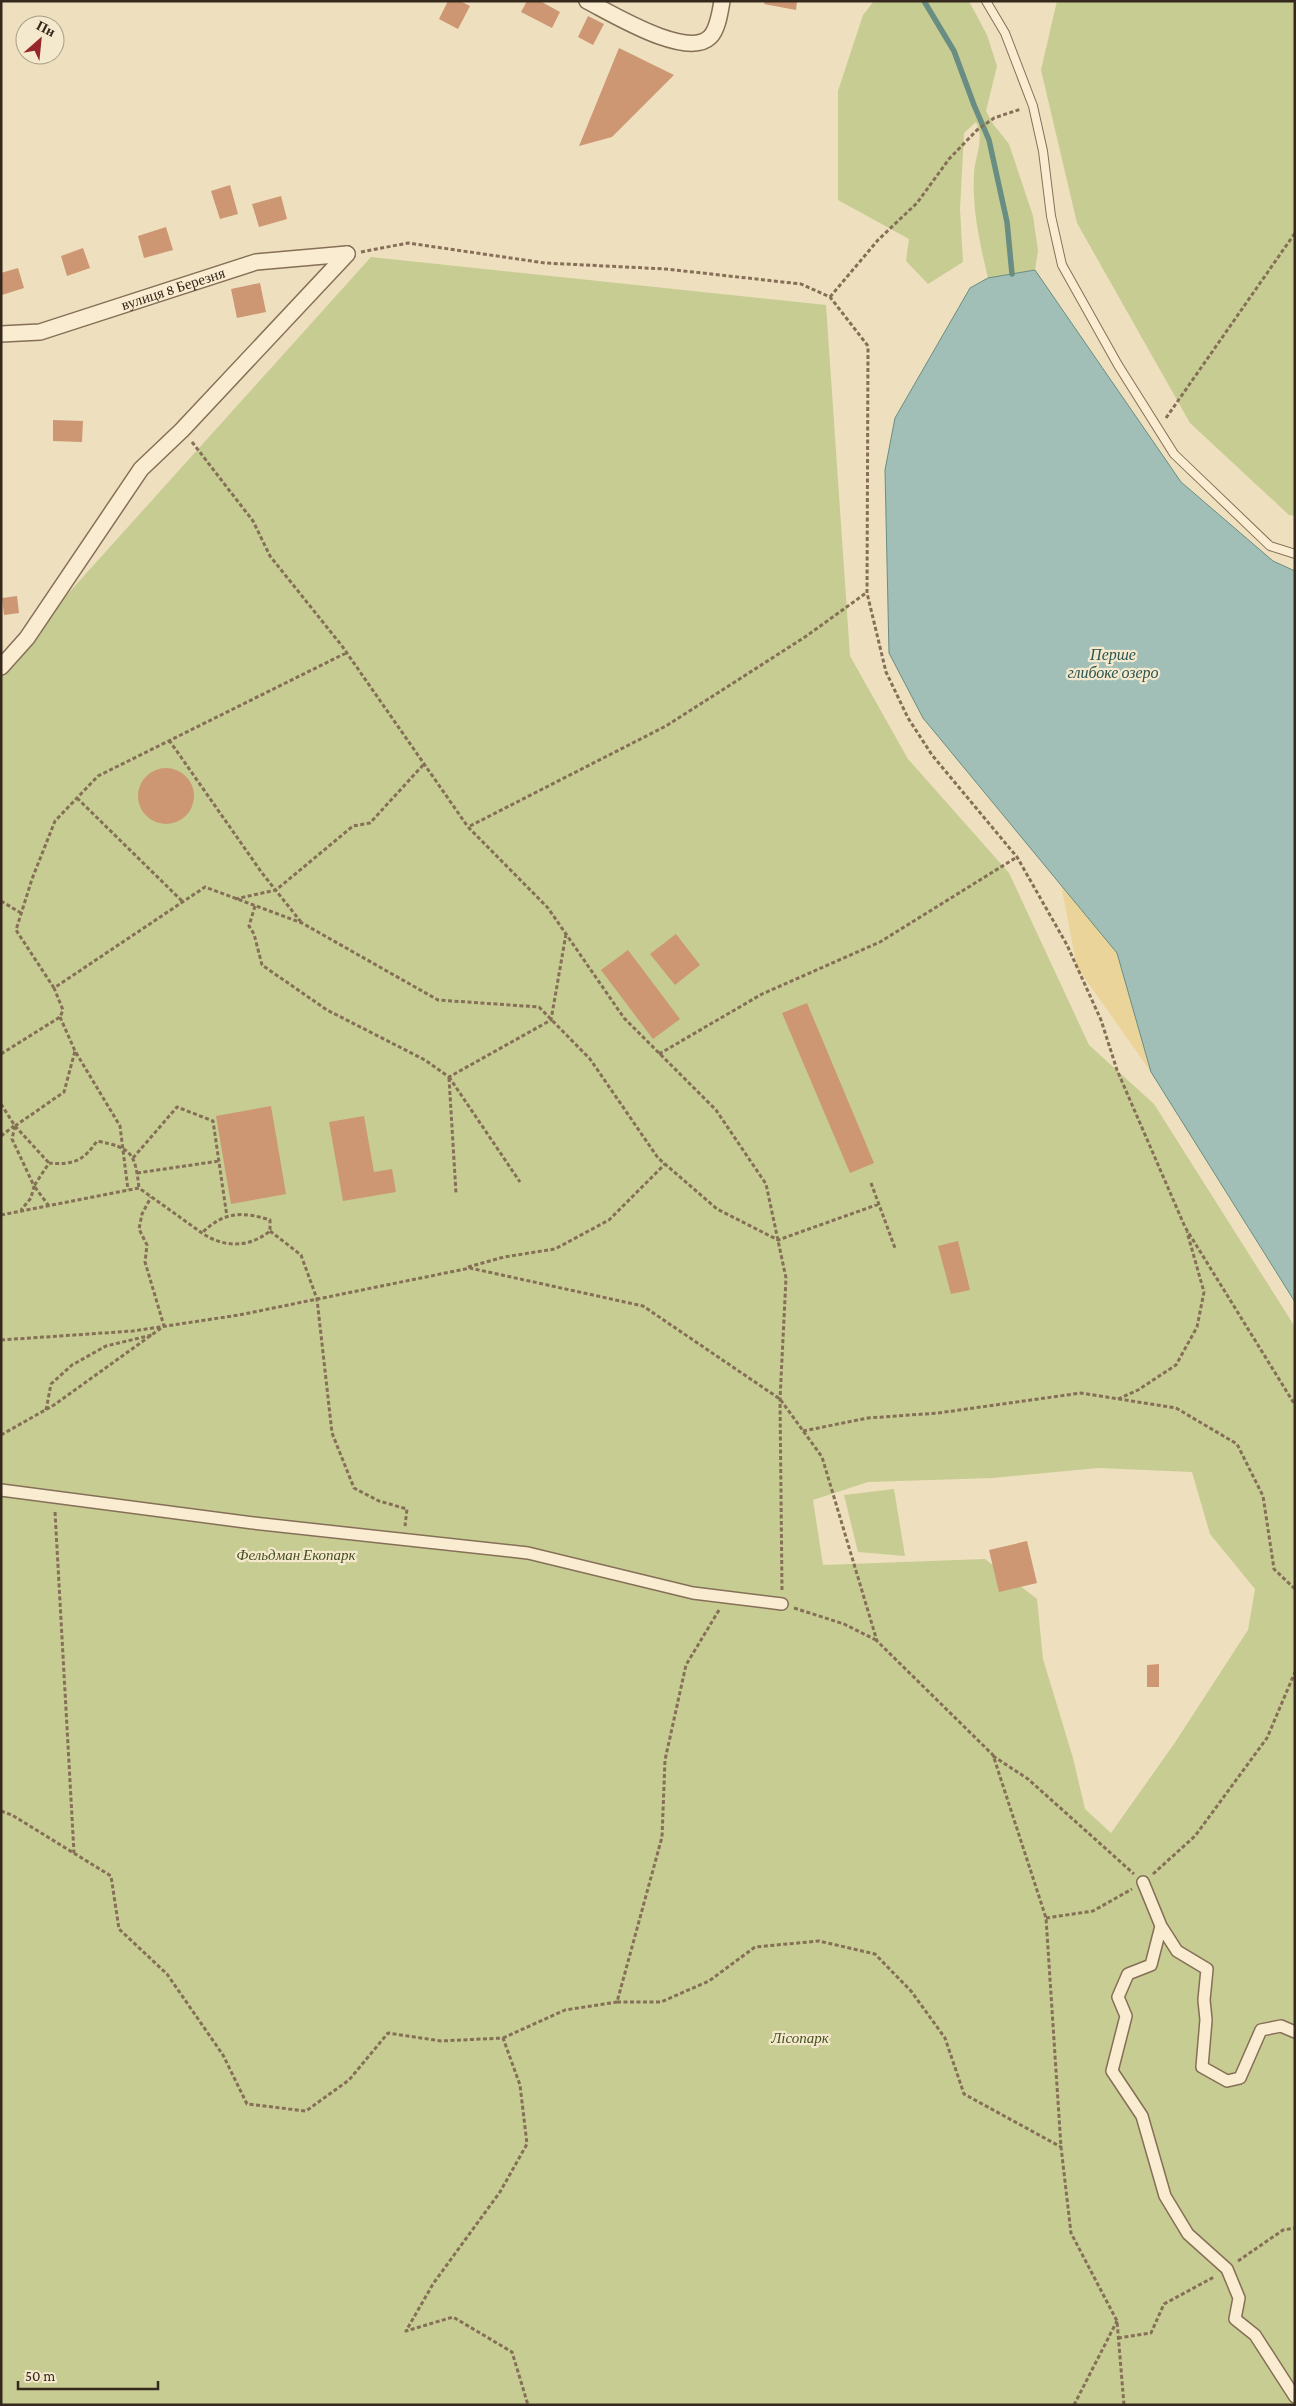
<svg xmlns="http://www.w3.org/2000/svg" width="1296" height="2406" viewBox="0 0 1296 2406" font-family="'Crimson Pro',serif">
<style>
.green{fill:#c6cc92;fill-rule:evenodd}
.sand{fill:#ebd49a}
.water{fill:#a1bfb6;stroke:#698d83}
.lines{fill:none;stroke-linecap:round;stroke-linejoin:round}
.stream{stroke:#698d83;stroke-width:5.5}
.building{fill:#cd9773}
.service-casing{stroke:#866f57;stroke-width:10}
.pedestrian-casing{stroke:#866f57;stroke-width:14}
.minor-casing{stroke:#866f57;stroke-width:18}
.path{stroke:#866f57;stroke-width:3;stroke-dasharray:4 2.5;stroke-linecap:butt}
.service{stroke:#f9ecd1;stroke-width:8}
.pedestrian{stroke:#f9ecd1;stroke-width:11}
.minor{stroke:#f9ecd1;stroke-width:15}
.labels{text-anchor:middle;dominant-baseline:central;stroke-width:4.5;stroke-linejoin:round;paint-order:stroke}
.street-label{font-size:15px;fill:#35281c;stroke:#f5e9cd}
.park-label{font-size:15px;font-style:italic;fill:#465222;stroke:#f5e9cd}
.water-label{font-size:16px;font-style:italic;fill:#2a5552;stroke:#f5e9cd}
</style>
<rect width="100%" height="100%" fill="#eedfbe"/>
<path class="green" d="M 874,1 L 969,1 L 987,35 L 997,66 L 986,111 L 993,124 L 1009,144 L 1033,216 L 1038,251 L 1035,270 L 988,278 C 980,244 972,210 974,174 C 975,156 985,139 976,122 L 964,133 L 960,209 L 963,262 L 928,284 L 906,261 L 909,239 L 838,200 L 838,91 L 863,15 Z
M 1057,1 L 1295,1 L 1295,516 L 1289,515 L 1190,423 L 1077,223 L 1041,70 Z
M 371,257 L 826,305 L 850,656 L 908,759 L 1009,873 L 1089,1045 L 1154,1104 L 1295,1327 L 1295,2405 L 1,2405 L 1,668 ZM 1098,1468 L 1192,1472 L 1210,1534 L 1255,1589 L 1248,1630 L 1174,1744 L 1111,1833 L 1085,1809 L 1073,1758 L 1043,1659 L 1037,1599 L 985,1559 L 823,1565 L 813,1500 L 868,1482 L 993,1478 Z
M 894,1489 L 905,1556 L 858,1552 L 844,1495 Z"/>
<path class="sand" d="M 1061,885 L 1117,953 L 1151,1072 L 1077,967 Z"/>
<path class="water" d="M 1035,270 L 1181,482 L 1273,561 L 1295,571 L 1295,1302 L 1151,1072 L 1117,953 L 923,718 L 889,653 L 885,470 L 895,418 L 970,288 L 988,278 Z"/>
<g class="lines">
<path class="stream" d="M 924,1 L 954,51 L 974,105 L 989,140 L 1007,222 L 1012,274"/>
</g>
<path class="building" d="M 448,1 L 460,1 L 470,6 L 458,29 L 439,19 Z
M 527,1 L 540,1 L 560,12 L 552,28 L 521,12 Z
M 765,1 L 797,1 L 796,10 L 764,4 Z
M 588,16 L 604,24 L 593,45 L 578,37 Z
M 619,48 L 674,75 L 612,137 L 579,146 Z
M 230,185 L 238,214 L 220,219 L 211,191 Z
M 281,196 L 287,219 L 259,227 L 252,204 Z
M 166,227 L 173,250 L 144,258 L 138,236 Z
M 83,248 L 90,268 L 67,276 L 61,256 Z
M 18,268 L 24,288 L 2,295 L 1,273 Z
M 260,283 L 266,312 L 237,318 L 231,289 Z
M 53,420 L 83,421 L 82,442 L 53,441 Z
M 17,596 L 19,613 L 4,615 L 2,598 Z
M138 796a28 28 0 1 1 56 0a28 28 0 1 1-56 0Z
M 676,934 L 700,965 L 675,985 L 650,954 Z
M 628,950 L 680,1019 L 653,1039 L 601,970 Z
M 807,1003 L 874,1163 L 850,1173 L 782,1013 Z
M 271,1106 L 286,1194 L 231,1204 L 216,1116 Z
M 364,1116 L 374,1172 L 392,1169 L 396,1192 L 343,1201 L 329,1122 Z
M 958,1241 L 970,1290 L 951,1294 L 938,1246 Z
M 1027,1541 L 1037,1583 L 999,1592 L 989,1550 Z
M 1159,1664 L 1159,1687 L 1147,1687 L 1147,1665 Z"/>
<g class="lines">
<g class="service-casing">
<path id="service" d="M 986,1 L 1005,33 L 1033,106 L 1043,151 L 1051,216 L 1062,265 L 1118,365 L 1174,454 L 1270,546 L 1295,554"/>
</g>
<g class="pedestrian-casing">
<path id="pedestrian" d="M 1,1490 L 253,1523 L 528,1553 L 693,1593 L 782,1604
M 1143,1882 L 1161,1926 L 1177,1951 L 1207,1969 L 1204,2000 L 1206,2020 L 1202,2067 L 1227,2081 L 1240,2078 L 1261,2030 L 1281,2026 L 1295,2032
M 1161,1926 L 1151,1965 L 1128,1974 L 1118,1997 L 1126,2016 L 1112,2071 L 1142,2116 L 1165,2196 L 1188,2234 L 1227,2269 L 1239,2298 L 1235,2319 L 1255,2335 L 1295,2397"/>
</g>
<g class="minor-casing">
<g id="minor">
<path d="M 587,1 C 611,13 687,60 710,37 C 718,29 720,12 722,1"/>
<path id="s1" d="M 1,334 L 40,332 L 256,262 L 347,254"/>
<path d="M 1,667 L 27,638 L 141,469 L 182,430 L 347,254"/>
</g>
</g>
<path class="path" d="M 361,252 L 408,243 L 545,263 L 666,269 L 801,284 L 830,297 L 868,346 L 867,593 L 886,672 L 908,718 L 932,755 L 1017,857 L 1067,945 L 1101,1020 L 1117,1070 L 1185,1227 L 1295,1405
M 830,297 L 878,240 L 917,203 L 949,159 L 977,130 L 994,118 L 1021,109
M 1166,418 L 1295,233
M 192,442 L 253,521 L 270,556 L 342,646 L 468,827
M 169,740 L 262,873 L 301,922
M 77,798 L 183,902
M 235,899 L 276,890 L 353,826 L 370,823 L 424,764
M 1,901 L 21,913
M 255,906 L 249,926 L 254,934 L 262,965 L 327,1010 L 425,1060 L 449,1077 L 551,1020 L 566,934
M 54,988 L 16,930 L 32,879 L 55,821 L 98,776 L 346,653
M 60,1017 L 75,1051 L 120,1126 L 128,1190
M 1,1054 L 60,1017 L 63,1010 L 54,988 L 205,887 L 302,923 L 438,1000 L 539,1007 L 590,1059 L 658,1158 L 717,1209 L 778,1240 L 879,1204
M 659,1054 L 762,994 L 880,942 L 1017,857
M 449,1077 L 520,1182
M 449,1078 L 456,1193
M 1,1104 L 15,1126 L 64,1092 L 75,1051
M 15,1126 L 12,1139 L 34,1186 L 31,1198 L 21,1210
M 15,1126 L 49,1163
M 1,1136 L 14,1126
M 133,1158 L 177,1107 L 213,1121 L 227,1217
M 137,1173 L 219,1161
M 871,1183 L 895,1248
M 49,1206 L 34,1186 L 49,1163 C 74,1165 83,1161 97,1141 C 132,1148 135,1153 139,1188
M 1,1215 L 139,1188 L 202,1233 C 224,1248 249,1248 270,1231 L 270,1220 C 242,1211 223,1212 202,1233
M 270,1231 L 301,1255 L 317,1299 L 332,1433 L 354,1488 L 379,1501 L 407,1509 L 405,1526
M 468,1267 L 504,1257 L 555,1249 L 609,1220 L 665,1164
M 1,1340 L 133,1331 L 239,1315 L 470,1268 L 643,1306 L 780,1399 L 822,1457 L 877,1641 L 993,1755 L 1046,1918 L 1061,2147 L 1071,2233 L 1117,2321 L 1124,2405
M 1118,1399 L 1138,1390 L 1176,1365 L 1197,1327 L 1204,1292 L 1187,1232
M 46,1410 L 51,1384 L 72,1365 L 106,1346 L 152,1335
M 803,1431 L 868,1418 L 938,1413 L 1081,1393 L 1176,1408 L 1237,1444 L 1263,1496 L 1274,1569 L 1295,1589
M 1,1435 L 54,1405 L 164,1326 L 145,1262 L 147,1245 L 139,1229 L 142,1214 L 151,1197
M 55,1512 L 74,1853
M 782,1590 L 780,1399 L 786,1278 L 766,1184 L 716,1110 L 624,1018 L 548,908 L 468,827 L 666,726 L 805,637 L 866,593
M 794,1608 L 844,1624 L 876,1640
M 719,1610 L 686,1665 L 665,1760 L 662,1837 L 617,2002 L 661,2002 L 709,1981 L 755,1947 L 819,1941 L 875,1954 L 911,1991 L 945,2038 L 964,2094 L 1061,2147
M 993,1756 L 1028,1779 L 1134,1874
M 1,1811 L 12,1815 L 111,1876 L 119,1929 L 167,1974 L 223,2055 L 247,2104 L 306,2111 L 349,2080 L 388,2033 L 441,2041 L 503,2038 L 520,2085 L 527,2144 L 500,2192 L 433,2284 L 406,2331 L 453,2317 L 512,2352 L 528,2405
M 1153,1874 L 1195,1836 L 1267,1738 L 1295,1672
M 1046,1918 L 1093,1911 L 1132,1889
M 503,2038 L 565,2010 L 617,2002
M 1238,2261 L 1283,2230 L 1295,2228
M 1118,2338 L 1151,2333 L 1164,2304 L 1214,2277
M 1074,2405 L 1117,2321"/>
<use href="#service" class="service"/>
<use href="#pedestrian" class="pedestrian"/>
<use href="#minor" class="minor"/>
</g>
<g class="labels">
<g class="street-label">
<text stroke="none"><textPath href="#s1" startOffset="179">вулиця 8 Березня</textPath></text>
</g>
<g class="park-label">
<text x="296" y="1555">Фельдман Екопарк</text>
<text x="800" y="2038">Лісопарк</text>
</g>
<g class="water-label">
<text x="1113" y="654">Перше<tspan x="1113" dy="18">глибоке озеро</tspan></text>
</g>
</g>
<rect width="1296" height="2406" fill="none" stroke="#35281c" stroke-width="5"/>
<g transform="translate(40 40) rotate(27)"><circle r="24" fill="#f5e9cd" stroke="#a89c86"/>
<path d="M0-4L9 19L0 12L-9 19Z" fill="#952629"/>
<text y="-8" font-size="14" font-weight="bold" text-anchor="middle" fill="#35281c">Пн</text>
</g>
<path d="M18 2381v8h140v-8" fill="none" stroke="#35281c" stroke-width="2.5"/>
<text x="25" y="2381" font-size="15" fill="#35281c" stroke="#f5e9cd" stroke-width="4" paint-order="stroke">50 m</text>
</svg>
